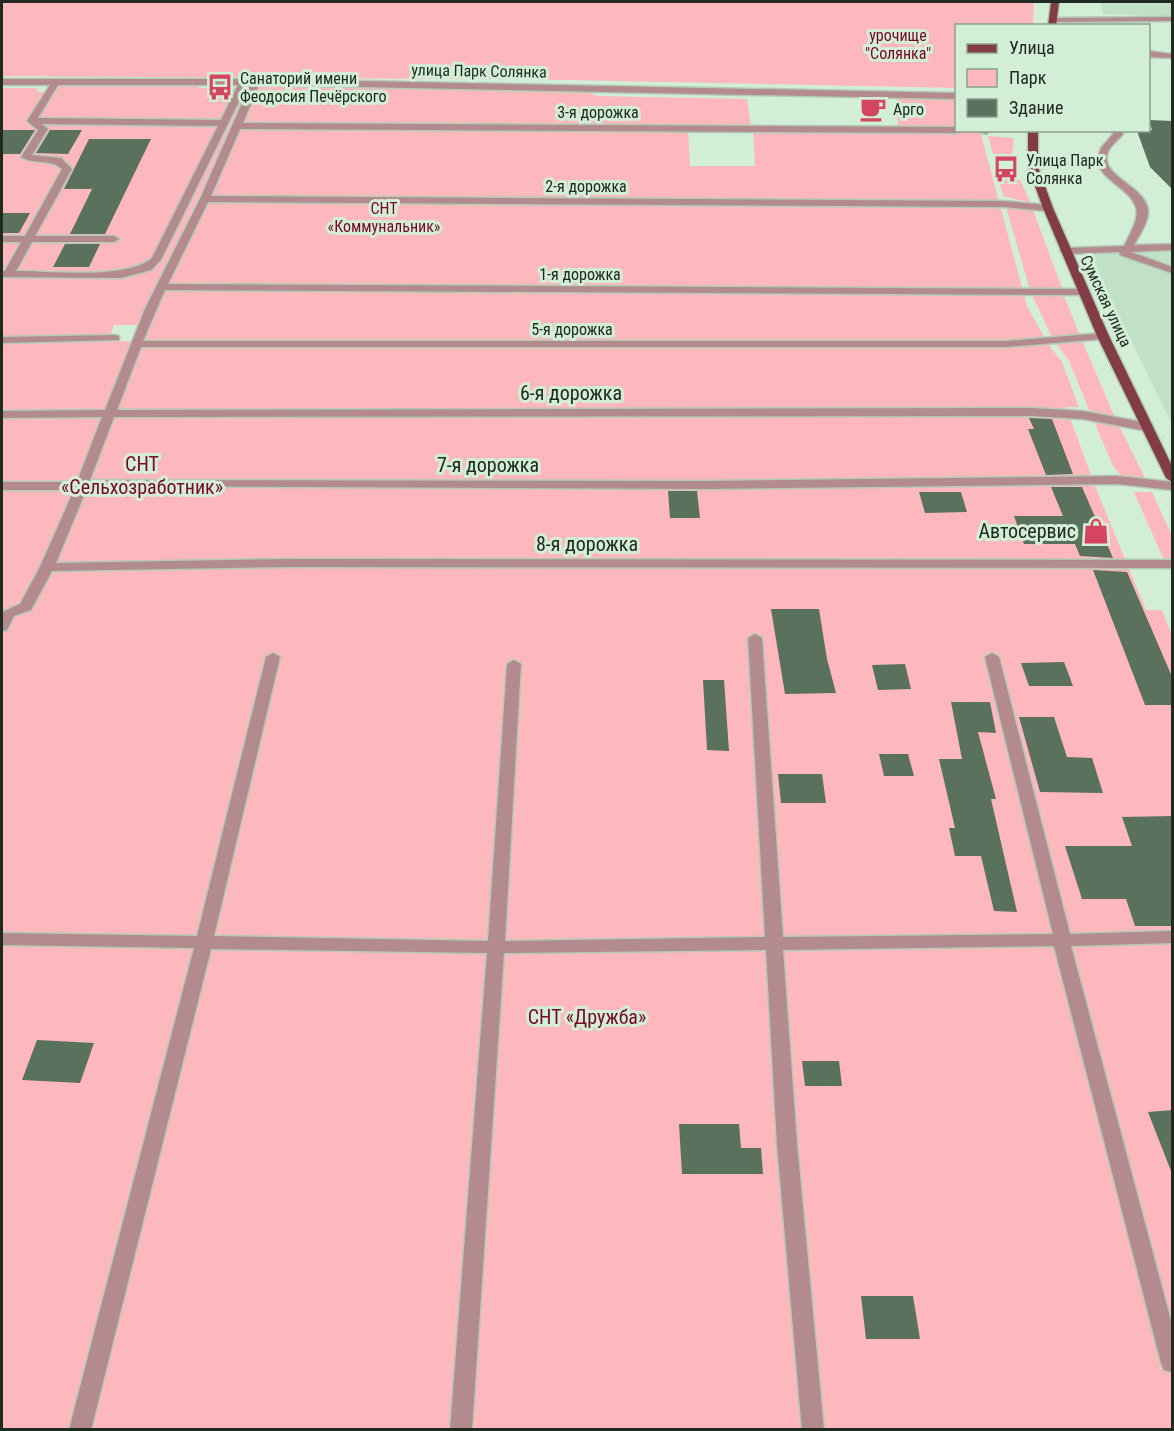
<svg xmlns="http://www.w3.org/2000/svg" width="1174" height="1431" viewBox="0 0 1174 1431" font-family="'Roboto Condensed',sans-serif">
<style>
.built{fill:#c1e1c6}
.green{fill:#fdb8be}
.building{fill:#5a715e}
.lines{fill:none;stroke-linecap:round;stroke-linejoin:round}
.minor-casing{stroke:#b3cbb6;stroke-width:3}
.major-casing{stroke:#b3cbb6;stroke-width:3}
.minor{fill:#b38a8d;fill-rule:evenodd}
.major{fill:#813c45;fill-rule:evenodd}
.labels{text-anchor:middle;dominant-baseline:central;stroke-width:6;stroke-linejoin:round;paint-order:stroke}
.far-park-label{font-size:16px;fill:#780729;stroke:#d3eed7}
.far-street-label{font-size:16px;fill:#202a21;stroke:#d3eed7}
.far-poi-label{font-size:16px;fill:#202a21;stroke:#d3eed7;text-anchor:start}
.street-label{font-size:20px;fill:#202a21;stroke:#d3eed7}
.park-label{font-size:20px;fill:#780729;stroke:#d3eed7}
.poi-label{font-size:20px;fill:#202a21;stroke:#d3eed7;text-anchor:end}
</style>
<rect width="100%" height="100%" fill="#d3eed7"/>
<path class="built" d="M 1107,2 L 1172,2 L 1172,16 L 1144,19 L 1135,15 L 1103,14 L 1102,6 L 1099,4 Z
M 1172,245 L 1172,424 L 1086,249 Z"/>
<path class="green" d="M 2,2 L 1034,2 L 1033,25 L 956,26 L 956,88 L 568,80 L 2,76 Z
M 195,85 L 200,88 L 236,88 L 234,94 L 249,94 L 137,325 L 114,325 L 110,336 L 2,338 L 2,88 L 36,88 L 38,92 L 51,92 L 55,86 Z
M 256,86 L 591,93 L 597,96 L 747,99 L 751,127 L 688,127 L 690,166 L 755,166 L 753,131 L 898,127 L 896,98 L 956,99 L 956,130 L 980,131 L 1027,306 L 1048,344 L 1062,362 L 1079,407 L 1066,407 L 1095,486 L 1146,610 L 1162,610 L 1172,636 L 1172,1429 L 2,1429 L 2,344 L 141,341 Z
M 988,136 L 1014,138 L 1011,162 L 995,162 Z
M 1018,176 L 1031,203 L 1003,196 L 998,177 Z
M 1006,207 L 1033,210 L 1062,288 L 1058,291 L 1030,290 Z
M 1032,295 L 1064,296 L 1080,335 L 1053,339 Z
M 1075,341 L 1083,343 L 1114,415 L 1109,416 L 1089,410 L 1069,361 L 1056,343 Z
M 1093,419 L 1119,426 L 1145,478 L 1122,477 L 1113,466 Z
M 1134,492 L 1152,492 L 1172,536 L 1172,559 L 1163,558 Z"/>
<path class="building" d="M 1149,120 L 1173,121 L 1173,190 L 1150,167 L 1137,131 L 1152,130 Z
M 2,130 L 35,130 L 20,154 L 2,154 Z
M 50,130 L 82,130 L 68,154 L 36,153 Z
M 89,139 L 151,139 L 105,234 L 70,234 L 92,189 L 64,189 Z
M 2,213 L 30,213 L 19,233 L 2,233 Z
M 65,244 L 100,244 L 89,267 L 53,267 Z
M 1029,418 L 1052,419 L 1073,474 L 1046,475 L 1028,429 L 1034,429 Z
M 1051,487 L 1082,487 L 1113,558 L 1080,556 L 1075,544 L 1024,544 L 1014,516 L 1063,516 Z
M 668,491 L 697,491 L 700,518 L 670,518 Z
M 919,492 L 961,492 L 967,512 L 925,513 Z
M 1093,570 L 1127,572 L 1173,679 L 1173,705 L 1145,705 Z
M 771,609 L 819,609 L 827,659 L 836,693 L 785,694 Z
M 1064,662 L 1073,686 L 1029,686 L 1021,663 Z
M 905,664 L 911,689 L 878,690 L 872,665 Z
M 703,680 L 724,680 L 729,751 L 707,750 Z
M 951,702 L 990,702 L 996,733 L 978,732 L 996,799 L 991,799 L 1017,912 L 994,911 L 981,856 L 955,856 L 949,828 L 955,828 L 939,759 L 962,759 Z
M 1019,717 L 1054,717 L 1067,757 L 1092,758 L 1103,793 L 1040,792 Z
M 879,754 L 908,754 L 914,776 L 884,776 Z
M 778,774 L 822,774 L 826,803 L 781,803 Z
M 1173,816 L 1173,926 L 1135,926 L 1126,899 L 1082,899 L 1065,846 L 1132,846 L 1122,817 Z
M 37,1040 L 94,1043 L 80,1083 L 22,1080 Z
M 802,1061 L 839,1061 L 842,1086 L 805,1086 Z
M 1173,1110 L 1173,1171 L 1171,1171 L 1148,1112 Z
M 679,1124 L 739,1124 L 741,1148 L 761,1148 L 763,1174 L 682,1174 Z
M 861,1296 L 913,1296 L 920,1339 L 866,1339 Z"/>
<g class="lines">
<g class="minor-casing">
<path id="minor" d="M 1172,17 L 1172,21 L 1053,22 L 1049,20 L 1053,18 Z
M 1148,51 L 1172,54 L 1172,58 L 1148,57 Z
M 2,79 L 256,79 L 956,93 L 956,99 L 259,85 L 243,123 L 956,127 L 956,130 L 960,130 L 956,133 L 240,129 L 211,196 L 1003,201 L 1048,205 L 1053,208 L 1048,211 L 1003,207 L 208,202 L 168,284 L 1083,289 L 1088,292 L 1083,295 L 165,290 L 143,341 L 1006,341 L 1103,333 L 1109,336 L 1103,339 L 1006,347 L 141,347 L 117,410 L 1032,408 L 1083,411 L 1147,423 L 1153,427 L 1147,431 L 1083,419 L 1032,416 L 114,417 L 90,480 L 708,481 L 1117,476 L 1172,482 L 1172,490 L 1117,484 L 708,489 L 100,486 L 87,488 L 56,563 L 290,559 L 1172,560 L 1172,568 L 290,567 L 52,571 L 31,610 L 14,616 L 7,630 L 2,631 L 2,612 L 20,604 L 40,567 L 74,490 L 2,490 L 2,482 L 77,482 L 102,417 L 2,418 L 2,411 L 105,410 L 145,309 L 200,199 L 250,85 L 247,85 L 161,260 L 151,270 L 121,278 L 2,277 L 2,271 L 5,271 L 21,242 L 2,242 L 2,236 L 25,236 L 62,169 C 50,158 34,165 21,157 L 38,130 L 27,121 L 50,85 L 2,85 ZM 58,85 L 238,85 L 221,120 L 38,118 ZM 42,124 L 218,126 L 152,258 C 127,280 50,271 16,271 L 32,242 L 114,242 L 119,239 L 114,236 L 35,236 L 72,169 L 61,158 L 32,155 L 48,129 Z
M 975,130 L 990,130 L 991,131 L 986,134 Z
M 1113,130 L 1122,130 L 1123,134 C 1119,139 1114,143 1110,148 C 1092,177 1152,185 1148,215 C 1146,226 1139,236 1134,245 L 1172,244 L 1172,250 L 1131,252 L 1172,267 L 1172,273 L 1120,255 L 1119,252 L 1065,254 L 1060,251 L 1065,248 L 1124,246 C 1140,215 1145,206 1114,183 C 1108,178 1102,173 1099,166 L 1047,167 L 1033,170 L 1028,167 L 1047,161 L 1097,160 L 1101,148 L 1113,134 Z
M 115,335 L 119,336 L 119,340 L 2,343 L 2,337 Z
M 755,634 L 762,638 L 783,937 L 1053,934 L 985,657 L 992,653 L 999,657 L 1070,934 L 1172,931 L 1172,943 L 1071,946 L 1172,1325 L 1172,1372 L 1164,1370 L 1161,1363 L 1054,946 L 783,950 L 797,1144 L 824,1430 L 802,1430 L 777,1144 L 766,950 L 504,953 L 472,1430 L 450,1430 L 487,953 L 211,949 L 91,1430 L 69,1430 L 194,948 L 2,945 L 2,933 L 197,936 L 266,657 L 273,653 L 280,657 L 214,936 L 488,941 L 507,664 L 514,660 L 521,664 L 505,941 L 765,937 L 748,638 Z"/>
</g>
<g class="major-casing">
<path id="major" d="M 1051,2 L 1059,2 L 1056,26 L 1048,26 Z
M 1028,130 L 1038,130 L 1038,167 L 1053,208 L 1109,336 L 1172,466 L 1172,482 L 1166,478 L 1097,336 L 1043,208 L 1028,167 Z"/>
</g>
<use href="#minor" class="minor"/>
<use href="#major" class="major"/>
</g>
<defs>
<g id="bus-bare" transform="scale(2.07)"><path d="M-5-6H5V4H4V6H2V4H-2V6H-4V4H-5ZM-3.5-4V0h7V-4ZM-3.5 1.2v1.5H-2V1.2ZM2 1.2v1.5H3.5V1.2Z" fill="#d54560" stroke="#d3eed7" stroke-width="2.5" paint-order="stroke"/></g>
<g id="cafe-bare" transform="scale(2.07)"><path d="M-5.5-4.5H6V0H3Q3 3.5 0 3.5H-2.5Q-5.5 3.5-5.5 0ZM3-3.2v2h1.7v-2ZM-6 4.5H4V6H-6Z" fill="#d54560" stroke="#d3eed7" stroke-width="2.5" paint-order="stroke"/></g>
<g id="shop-bare" transform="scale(2.07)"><path d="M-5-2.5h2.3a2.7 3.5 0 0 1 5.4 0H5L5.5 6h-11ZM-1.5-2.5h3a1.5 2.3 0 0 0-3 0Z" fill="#d54560" stroke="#d3eed7" stroke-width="2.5" paint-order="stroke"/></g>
</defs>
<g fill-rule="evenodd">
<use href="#bus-bare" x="220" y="87"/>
<use href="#cafe-bare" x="873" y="109"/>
<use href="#bus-bare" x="1006" y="169"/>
<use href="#shop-bare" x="1096" y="531"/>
</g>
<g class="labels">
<g class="far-park-label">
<text x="898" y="35">урочище<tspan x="898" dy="18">"Солянка"</tspan></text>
<text x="384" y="208">СНТ<tspan x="384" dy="18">«Коммунальник»</tspan></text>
</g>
<g class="far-street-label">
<text transform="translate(479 71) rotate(1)">улица Парк Солянка</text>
<text x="598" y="112">3-я дорожка</text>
<text x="586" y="186">2-я дорожка</text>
<text x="580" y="274">1-я дорожка</text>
<text transform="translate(1106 301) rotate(65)">Сумская улица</text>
<text x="572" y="329">5-я дорожка</text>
</g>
<g class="far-poi-label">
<text x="240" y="78">Санаторий имени<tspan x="240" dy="18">Феодосия Печёрского</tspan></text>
<text x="893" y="109">Арго</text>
<text x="1026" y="160">Улица Парк<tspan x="1026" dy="18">Солянка</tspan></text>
</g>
<g class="street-label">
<text x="571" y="393">6-я дорожка</text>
<text x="488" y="465">7-я дорожка</text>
<text x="587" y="544">8-я дорожка</text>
</g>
<g class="park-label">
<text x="142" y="464">СНТ<tspan x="142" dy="23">«Сельхозработник»</tspan></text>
<text x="587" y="1017">СНТ «Дружба»</text>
</g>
<g class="poi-label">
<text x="1076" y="531">Автосервис</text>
</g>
</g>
<rect width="1174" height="1431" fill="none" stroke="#202a21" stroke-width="6"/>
<rect x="955" y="24" width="195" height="108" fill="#d3eed7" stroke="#8ba08e" stroke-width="1.5"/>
<rect x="967" y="44" width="30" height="9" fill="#813c45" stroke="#8ba08e" stroke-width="1.5"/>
<text x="1009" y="54" font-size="18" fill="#202a21">Улица</text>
<rect x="967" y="69" width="30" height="18" fill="#fdb8be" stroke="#8ba08e" stroke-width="1.5"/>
<text x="1009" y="84" font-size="18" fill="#202a21">Парк</text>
<rect x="967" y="99" width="30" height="18" fill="#5a715e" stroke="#8ba08e" stroke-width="1.5"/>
<text x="1009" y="114" font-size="18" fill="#202a21">Здание</text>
</svg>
